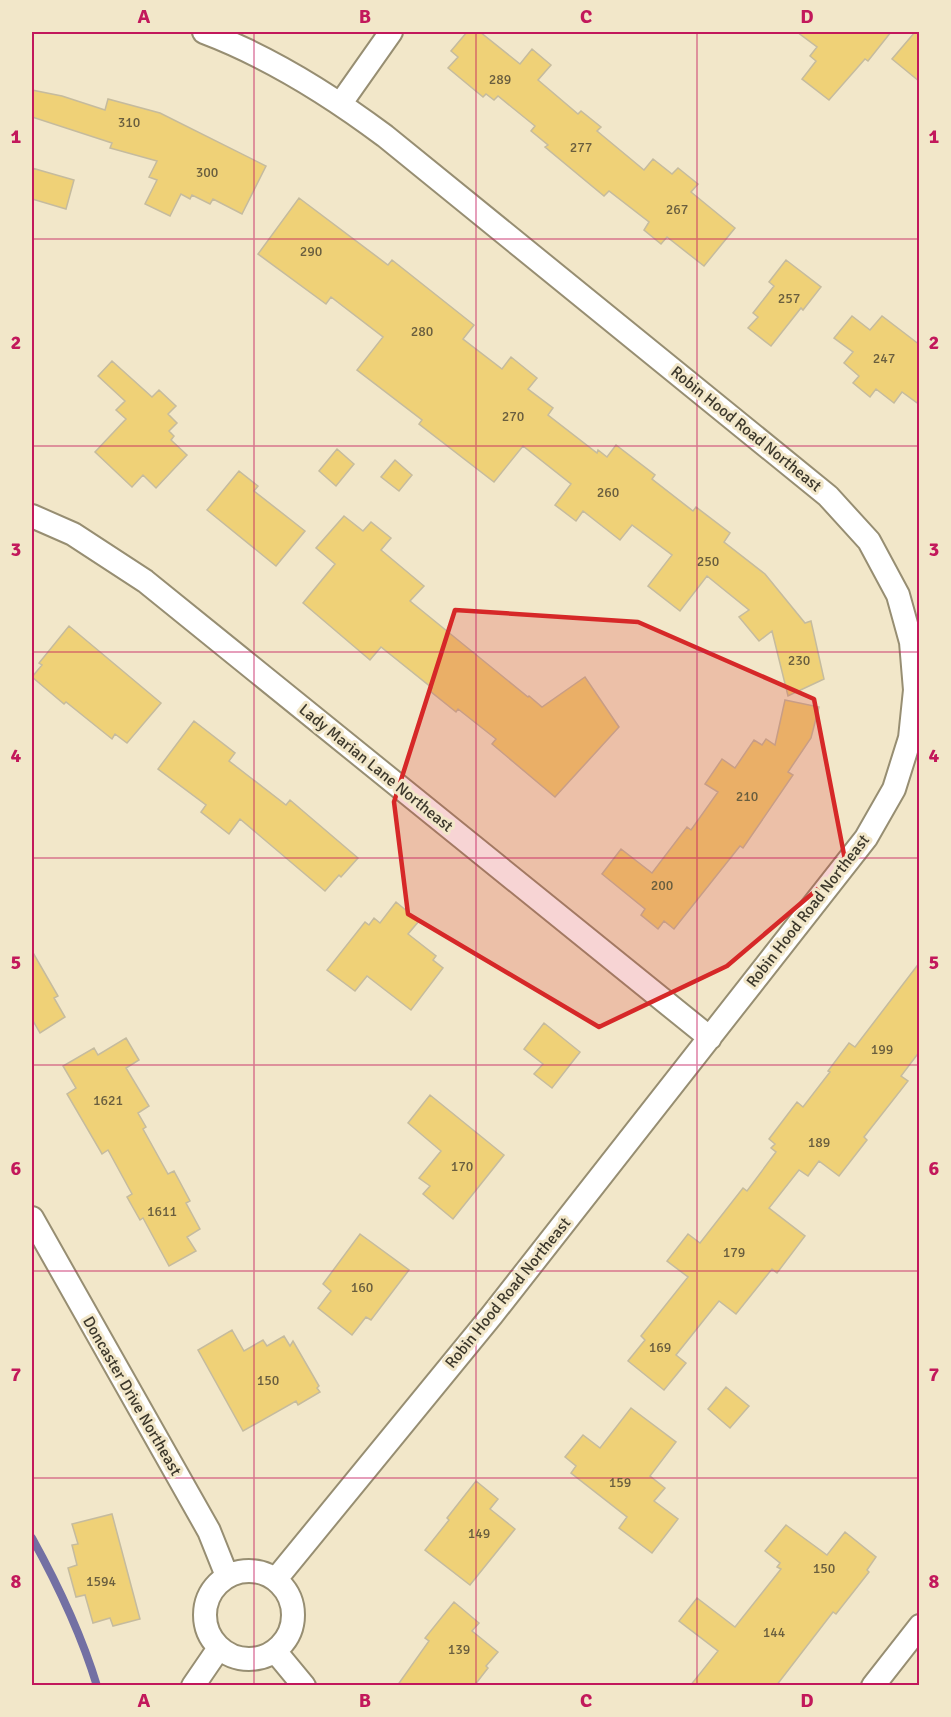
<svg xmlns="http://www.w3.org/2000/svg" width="951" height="1717" viewBox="0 0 951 1717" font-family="Signika,sans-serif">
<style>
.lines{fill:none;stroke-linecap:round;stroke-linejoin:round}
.stream{stroke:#7370a3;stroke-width:8}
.building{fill:#efd177;stroke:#c5bb9e;stroke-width:1.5}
.street-casing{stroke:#978e72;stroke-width:26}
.street{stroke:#fff;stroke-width:22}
.marked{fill:#d62828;fill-opacity:0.2;stroke:#d62828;stroke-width:4.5;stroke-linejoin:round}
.grid{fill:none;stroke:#c2185b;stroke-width:1.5;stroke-opacity:0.55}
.labels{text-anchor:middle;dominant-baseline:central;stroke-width:6;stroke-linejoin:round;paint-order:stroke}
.number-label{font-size:14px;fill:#695e3f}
.street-label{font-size:16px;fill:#3c382c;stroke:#f2e7c9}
.neatline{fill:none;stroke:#c2185b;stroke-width:2}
.grid-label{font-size:20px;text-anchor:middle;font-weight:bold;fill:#c2185b}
</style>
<rect width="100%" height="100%" fill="#f2e7c9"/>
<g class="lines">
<path class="stream" d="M 32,1538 C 58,1585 81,1633 97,1686"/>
</g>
<path class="building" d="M 467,32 L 480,32 L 520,64 L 532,49 L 551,65 L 538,80 L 578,114 L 581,111 L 601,127 L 597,131 L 644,170 L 653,159 L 672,174 L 678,168 L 698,184 L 691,192 L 735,228 L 704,266 L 667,237 L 661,244 L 644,230 L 649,222 L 609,191 L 604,196 L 545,147 L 548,145 L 531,131 L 535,126 L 498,96 L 494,100 L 486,94 L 483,97 L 448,68 L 458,57 L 451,51 Z
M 797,32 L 891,32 L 868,61 L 865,59 L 829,100 L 802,79 L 816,61 L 810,56 L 817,47 Z
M 915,32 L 920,32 L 920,82 L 892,59 Z
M 32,90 L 62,96 L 105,110 L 108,99 L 160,113 L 266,166 L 242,214 L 213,199 L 210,204 L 192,195 L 190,199 L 181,194 L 170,216 L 145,204 L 157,180 L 149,177 L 157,161 L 110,148 L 112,143 L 32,117 Z
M 32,168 L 74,180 L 66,209 L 32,199 Z
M 299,198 L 388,265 L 392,260 L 474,325 L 463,339 L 502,369 L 511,357 L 537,378 L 528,389 L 553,408 L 548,415 L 597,453 L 598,450 L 607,457 L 616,445 L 655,475 L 652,479 L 693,511 L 696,507 L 730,533 L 724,542 L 765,574 L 805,623 L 811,621 L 824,679 L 788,696 L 772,631 L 759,641 L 739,617 L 749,610 L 707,576 L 680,611 L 648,586 L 672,555 L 632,525 L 620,540 L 583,511 L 576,521 L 555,505 L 571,484 L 523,446 L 494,482 L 419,424 L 422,420 L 357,370 L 383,337 L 331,297 L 326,304 L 258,254 Z
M 786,260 L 821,287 L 803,310 L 801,308 L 771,346 L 748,328 L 758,317 L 753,313 L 774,286 L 769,282 Z
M 852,316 L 870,330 L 882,316 L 920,345 L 920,405 L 902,392 L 894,403 L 876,389 L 870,397 L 853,383 L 859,376 L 844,363 L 853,352 L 834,338 Z
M 112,361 L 152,397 L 159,390 L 176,406 L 168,414 L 177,423 L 169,431 L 174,436 L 171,440 L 187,455 L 156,488 L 143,475 L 132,487 L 95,452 L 126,419 L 116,410 L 125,401 L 98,376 Z
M 337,449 L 354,464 L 336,486 L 319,471 Z
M 395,460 L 412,475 L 399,491 L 381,477 Z
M 239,471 L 258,486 L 254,491 L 305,531 L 276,566 L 207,510 Z
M 344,516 L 363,531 L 371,522 L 391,538 L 381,550 L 424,586 L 410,601 L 528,697 L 529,696 L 542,707 L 585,677 L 619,727 L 555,797 L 492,744 L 496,739 L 458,709 L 456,712 L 430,691 L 432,688 L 381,647 L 370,660 L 303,603 L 335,564 L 316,548 Z
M 69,626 L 161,703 L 127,743 L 115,734 L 112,739 L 66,702 L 64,704 L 32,677 L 42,665 L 39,663 Z
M 785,700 L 819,707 L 811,738 L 788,772 L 793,775 L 743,848 L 740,846 L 674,929 L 664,921 L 658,929 L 641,915 L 645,909 L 602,874 L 621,849 L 652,873 L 687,827 L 691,830 L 718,792 L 705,784 L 722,759 L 735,768 L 754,740 L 762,745 L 766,739 L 775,745 Z
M 194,721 L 235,753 L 229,761 L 286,805 L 290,800 L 358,858 L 341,877 L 339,875 L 325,891 L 240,819 L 229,834 L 201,812 L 206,805 L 158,769 Z
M 396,902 L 419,921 L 408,934 L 436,956 L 433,960 L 443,968 L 411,1010 L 367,976 L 355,991 L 327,970 L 365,922 L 369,925 L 374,918 L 380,923 Z
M 32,951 L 58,996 L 54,998 L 65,1017 L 40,1033 L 32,1019 Z
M 920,962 L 920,1051 L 901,1076 L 908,1081 L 864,1137 L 867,1140 L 839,1176 L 819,1161 L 808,1176 L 799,1170 L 769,1208 L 805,1236 L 777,1273 L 772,1269 L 736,1314 L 719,1301 L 676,1355 L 686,1363 L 664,1390 L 628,1361 L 645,1340 L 641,1336 L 688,1277 L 667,1261 L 688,1234 L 700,1243 L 743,1188 L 747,1191 L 776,1152 L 771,1148 L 775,1144 L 769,1139 L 797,1102 L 803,1107 L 830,1072 L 828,1071 L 849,1043 L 855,1047 Z
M 544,1023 L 580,1052 L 552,1088 L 534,1074 L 543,1064 L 524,1049 Z
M 126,1038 L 139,1060 L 126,1068 L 149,1106 L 138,1113 L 146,1127 L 143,1129 L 168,1174 L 174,1171 L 190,1201 L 186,1203 L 200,1229 L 187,1237 L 196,1251 L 169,1266 L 143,1218 L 140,1220 L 127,1197 L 132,1194 L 108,1150 L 102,1154 L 67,1094 L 76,1088 L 63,1066 L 94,1048 L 98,1055 Z
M 430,1095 L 504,1155 L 453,1219 L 423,1194 L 430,1186 L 419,1178 L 441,1151 L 408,1123 Z
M 360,1234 L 409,1270 L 371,1320 L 366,1317 L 352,1335 L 318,1308 L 331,1291 L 323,1284 Z
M 232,1330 L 244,1351 L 263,1340 L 267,1346 L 284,1336 L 290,1346 L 293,1341 L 319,1386 L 317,1388 L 320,1392 L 298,1405 L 296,1401 L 243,1431 L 198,1350 Z
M 726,1387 L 749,1406 L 730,1428 L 708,1409 Z
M 631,1408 L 676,1442 L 650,1476 L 665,1488 L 654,1501 L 678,1519 L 652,1553 L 619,1528 L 627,1517 L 571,1473 L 576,1466 L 565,1457 L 583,1435 L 600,1448 Z
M 476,1481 L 498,1499 L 490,1509 L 515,1529 L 470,1585 L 425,1550 L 449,1520 L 447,1518 Z
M 112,1514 L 140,1619 L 113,1626 L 110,1618 L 93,1623 L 85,1595 L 76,1597 L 68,1568 L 77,1565 L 72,1545 L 78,1544 L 72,1524 Z
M 786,1525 L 827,1555 L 845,1532 L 876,1557 L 867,1570 L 869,1572 L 836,1614 L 833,1612 L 776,1686 L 690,1686 L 718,1651 L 679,1621 L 697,1598 L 735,1627 L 781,1569 L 777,1567 L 780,1563 L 765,1551 Z
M 454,1602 L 479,1623 L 472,1631 L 498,1652 L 486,1666 L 488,1668 L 474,1686 L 397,1686 L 429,1641 L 425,1638 Z"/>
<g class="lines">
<g class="street-casing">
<path id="street" d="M 204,32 C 270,57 329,94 385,136 L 828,496 L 869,541 L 898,595 L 911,642 L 915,690 L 910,738 L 894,789 L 866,838 L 492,1315 L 276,1579
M 341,103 L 391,32
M 32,516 L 73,534 L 145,581 L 710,1038
M 32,1218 L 209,1531 L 227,1576
M205 1615a44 44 0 1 1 88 0a44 44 0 1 1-88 0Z
M 275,1651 L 304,1686
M 193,1686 L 219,1648
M 873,1686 L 920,1626"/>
</g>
<use href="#street" class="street"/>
</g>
<path class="marked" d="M 455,610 L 638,622 L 814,699 L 846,865 L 727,966 L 599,1027 L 408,914 L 394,802 Z"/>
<path class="grid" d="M 254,32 L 254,1686M 476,32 L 476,1686M 697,32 L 697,1686M 32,239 L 920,239M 32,446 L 920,446M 32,652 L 920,652M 32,858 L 920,858M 32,1065 L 920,1065M 32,1271 L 920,1271M 32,1478 L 920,1478"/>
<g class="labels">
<g class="number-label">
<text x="500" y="79">289</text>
<text x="129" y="122">310</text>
<text x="581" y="147">277</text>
<text x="207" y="172">300</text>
<text x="677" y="209">267</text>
<text x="311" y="251">290</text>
<text x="789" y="298">257</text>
<text x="422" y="331">280</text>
<text x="884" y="358">247</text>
<text x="513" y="416">270</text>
<text x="608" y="492">260</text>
<text x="708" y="561">250</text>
<text x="799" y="660">230</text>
<text x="747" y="796">210</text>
<text x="662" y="885">200</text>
<text x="882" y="1049">199</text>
<text x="108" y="1100">1621</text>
<text x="819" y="1142">189</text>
<text x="462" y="1166">170</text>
<text x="162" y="1211">1611</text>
<text x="734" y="1252">179</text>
<text x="362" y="1287">160</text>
<text x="660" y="1347">169</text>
<text x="268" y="1380">150</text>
<text x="620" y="1482">159</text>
<text x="479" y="1533">149</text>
<text x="824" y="1568">150</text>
<text x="101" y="1581">1594</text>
<text x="774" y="1632">144</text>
<text x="459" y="1649">139</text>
</g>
<g class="street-label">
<text transform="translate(746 429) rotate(39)">Robin Hood Road Northeast</text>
<text transform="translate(376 768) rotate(39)">Lady Marian Lane Northeast</text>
<text transform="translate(808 911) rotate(-52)">Robin Hood Road Northeast</text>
<text transform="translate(508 1293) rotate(-51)">Robin Hood Road Northeast</text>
<text transform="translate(132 1396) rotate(60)">Doncaster Drive Northeast</text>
</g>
</g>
<rect width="951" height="1717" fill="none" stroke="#f2e7c9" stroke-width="66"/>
<rect x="33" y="33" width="885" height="1651" class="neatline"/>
<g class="grid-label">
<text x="144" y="23">A</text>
<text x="365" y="23">B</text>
<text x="586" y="23">C</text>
<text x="807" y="23">D</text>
<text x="16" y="143">1</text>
<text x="934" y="143">1</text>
<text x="16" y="349">2</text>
<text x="934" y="349">2</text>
<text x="16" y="556">3</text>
<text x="934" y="556">3</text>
<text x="16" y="762">4</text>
<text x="934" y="762">4</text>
<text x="16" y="969">5</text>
<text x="934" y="969">5</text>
<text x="16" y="1175">6</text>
<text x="934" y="1175">6</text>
<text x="16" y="1381">7</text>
<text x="934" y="1381">7</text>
<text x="16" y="1588">8</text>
<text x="934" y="1588">8</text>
<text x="144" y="1707">A</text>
<text x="365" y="1707">B</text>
<text x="586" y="1707">C</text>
<text x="807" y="1707">D</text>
</g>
</svg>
